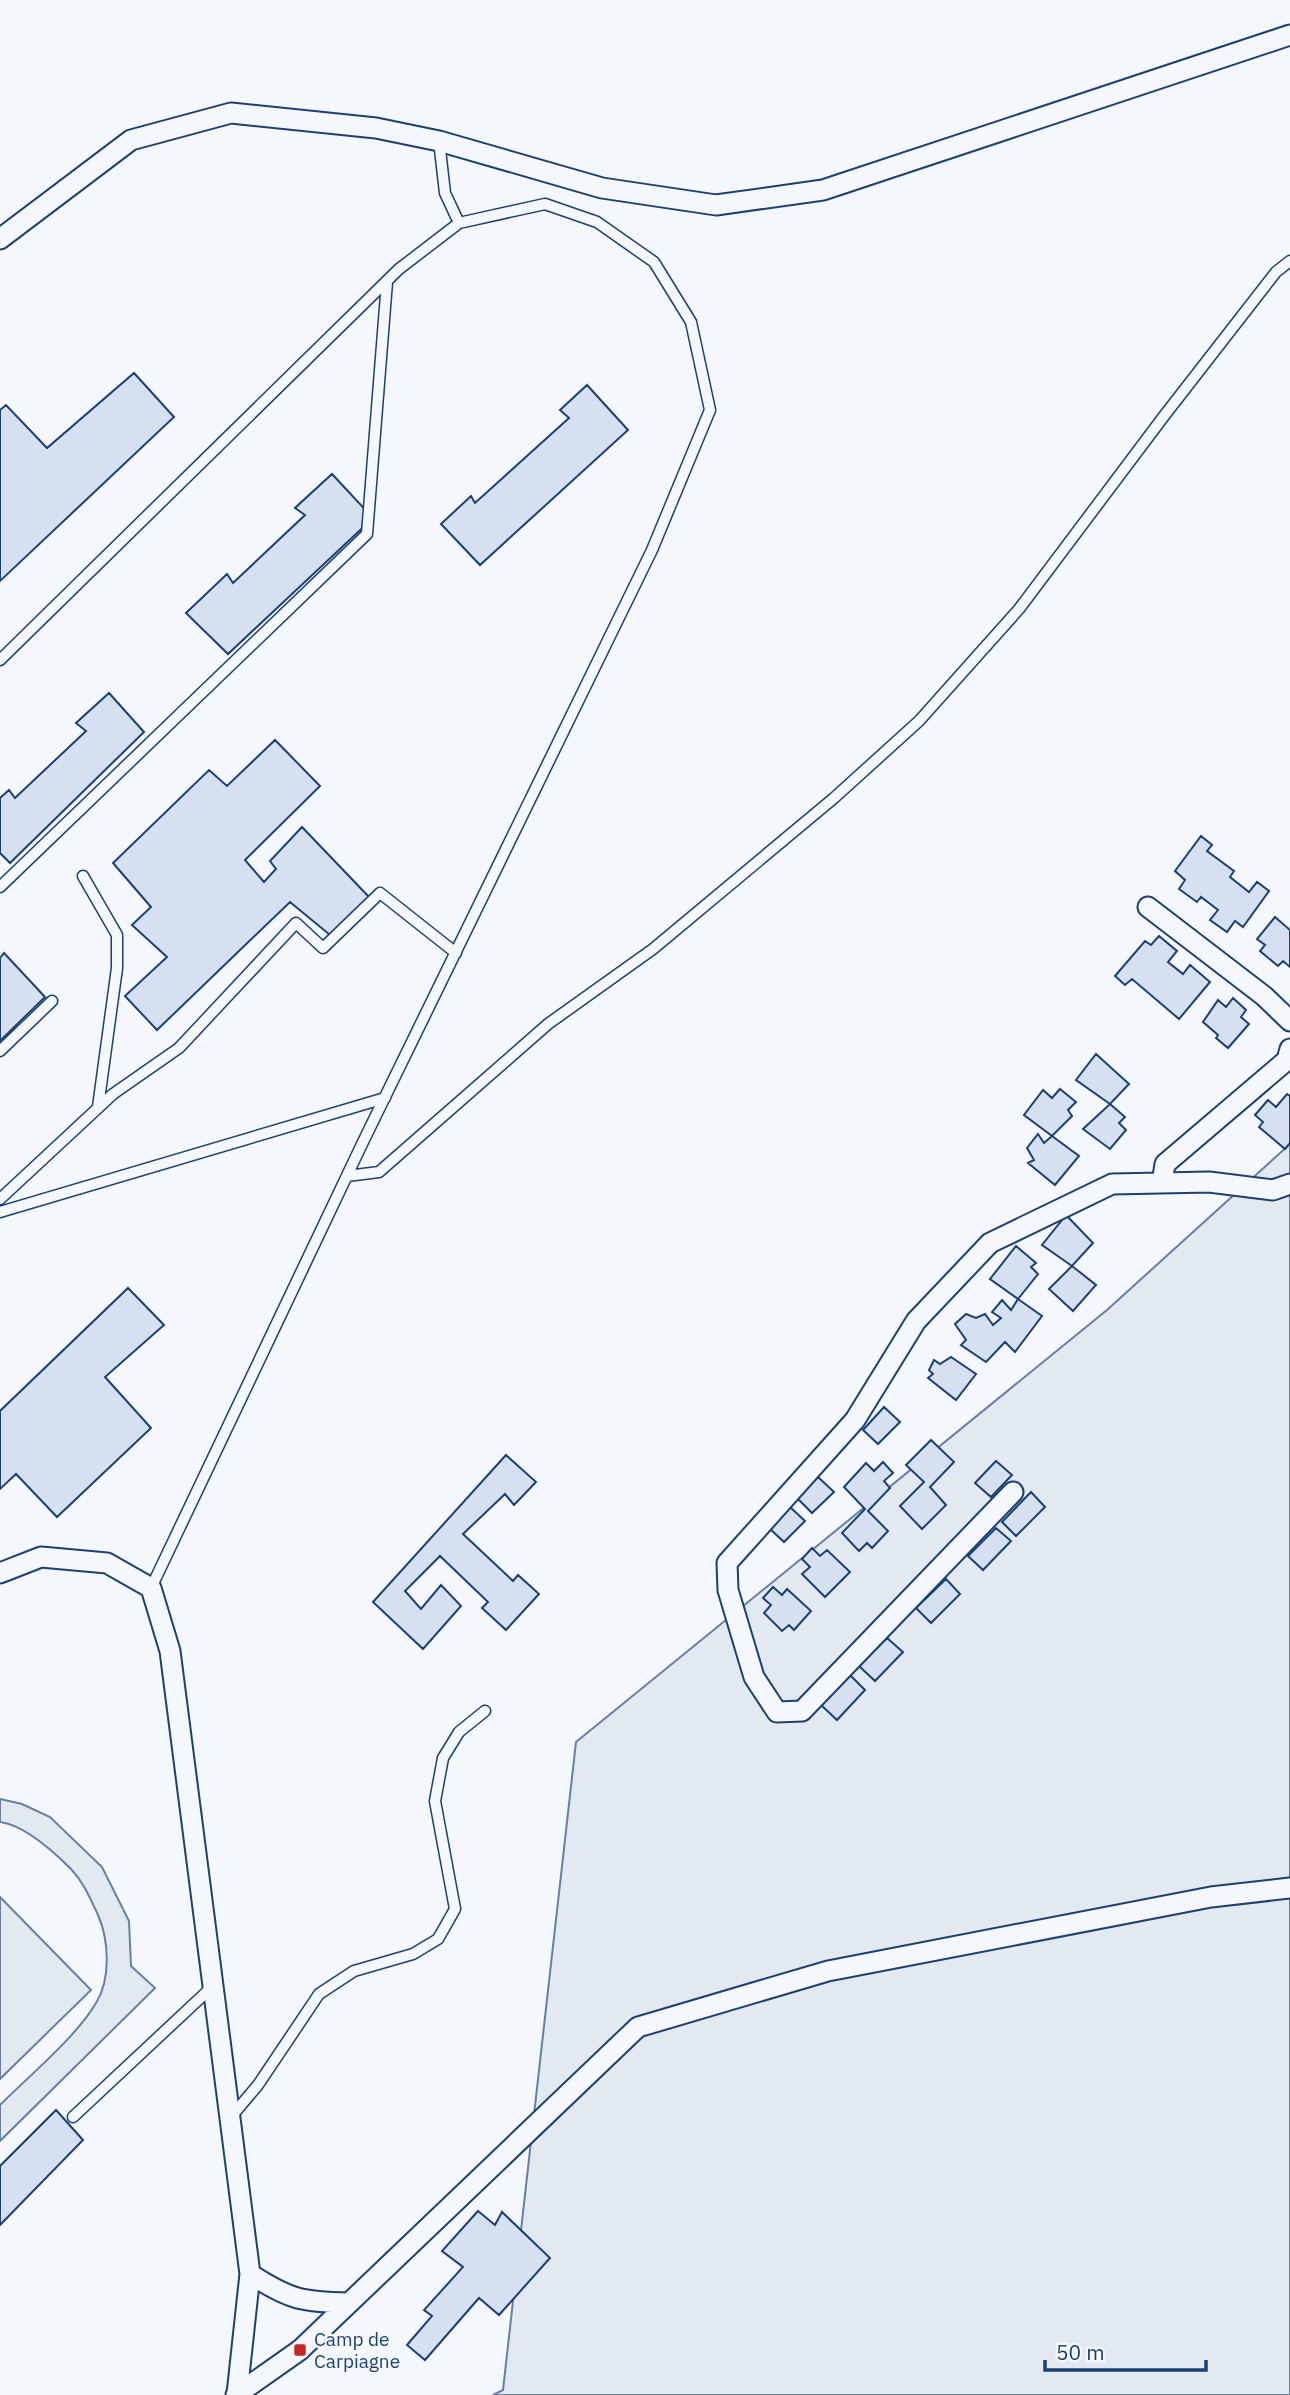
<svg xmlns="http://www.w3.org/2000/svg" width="1290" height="2395" viewBox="0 0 1290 2395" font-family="'IBM Plex Sans',sans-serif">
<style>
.green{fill:#e3e9f0;stroke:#687fa3;stroke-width:2}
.building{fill:#d5e0f0;stroke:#1d3f73;stroke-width:2}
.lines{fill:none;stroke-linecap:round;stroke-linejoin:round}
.service-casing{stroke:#1d3f73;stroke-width:13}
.minor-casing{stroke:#1d3f73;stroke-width:23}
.service{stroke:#f4f7fb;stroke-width:10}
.minor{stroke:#f4f7fb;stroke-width:19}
.poi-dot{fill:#c62828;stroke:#f4f7fb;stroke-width:2.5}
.labels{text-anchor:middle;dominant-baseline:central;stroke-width:5;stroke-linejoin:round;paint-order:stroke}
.poi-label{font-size:19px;fill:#1d3f73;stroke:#f4f7fb;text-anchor:start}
</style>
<rect width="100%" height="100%" fill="#f4f7fb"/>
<path class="green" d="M 1290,1144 L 1290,2395 L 493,2395 L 503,2390 L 576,1742 L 1107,1310 Z
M 0,1799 L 22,1804 L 50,1817 L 102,1867 L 129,1921 L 131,1966 L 155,1988 L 0,2141 L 0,2105 C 28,2077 77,2036 96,2003 C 111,1979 109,1940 98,1915 C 90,1898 84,1883 71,1869 C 54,1852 25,1825 0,1822 Z
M 0,1897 L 91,1990 L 0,2079 Z"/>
<path class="building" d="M 134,373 L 174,417 L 0,581 L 0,410 L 6,405 L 47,448 Z
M 587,385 L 628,430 L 480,565 L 441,524 L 471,496 L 475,503 L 569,418 L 560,410 Z
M 332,474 L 373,518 L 228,654 L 186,613 L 227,574 L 233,583 L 305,515 L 295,508 Z
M 109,693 L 144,732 L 10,863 L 0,853 L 0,798 L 9,790 L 15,798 L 86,731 L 76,723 Z
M 275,740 L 320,786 L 245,860 L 264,882 L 276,869 L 270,861 L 302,827 L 370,898 L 330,935 L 290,902 L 157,1030 L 125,996 L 167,957 L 132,925 L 151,907 L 113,863 L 209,770 L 227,786 Z
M 1201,836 L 1212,845 L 1207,851 L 1234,871 L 1230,877 L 1249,892 L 1257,882 L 1269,891 L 1243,927 L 1235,921 L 1227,932 L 1210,920 L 1218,910 L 1201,897 L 1197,902 L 1179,889 L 1185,880 L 1175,871 Z
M 1275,917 L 1290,930 L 1290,967 L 1283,961 L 1278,966 L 1260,951 L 1265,945 L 1257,939 Z
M 1159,936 L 1177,951 L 1168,962 L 1183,974 L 1190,965 L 1210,982 L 1179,1019 L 1132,979 L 1125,985 L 1115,976 L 1145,941 L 1151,945 Z
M 4,953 L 45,997 L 0,1041 L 0,958 Z
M 1233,998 L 1246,1010 L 1241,1017 L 1249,1024 L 1228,1048 L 1216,1038 L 1218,1035 L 1203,1022 L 1218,1000 L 1226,1007 Z
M 1096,1054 L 1129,1084 L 1110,1104 L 1076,1080 Z
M 1060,1089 L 1076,1102 L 1068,1110 L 1072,1116 L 1052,1136 L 1024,1115 L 1043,1090 L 1052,1098 Z
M 1287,1094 L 1290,1096 L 1290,1143 L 1285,1149 L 1259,1127 L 1263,1122 L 1255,1115 L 1268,1100 L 1276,1107 Z
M 1110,1104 L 1125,1117 L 1119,1123 L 1126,1130 L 1110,1149 L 1083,1129 Z
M 1038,1134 L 1044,1143 L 1052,1136 L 1079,1156 L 1055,1185 L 1028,1163 L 1034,1160 L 1027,1148 Z
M 1066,1215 L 1093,1243 L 1072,1266 L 1042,1245 Z
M 1016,1246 L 1036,1263 L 1031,1267 L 1038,1274 L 1018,1299 L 990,1279 Z
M 1072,1266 L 1096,1285 L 1073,1311 L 1049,1289 Z
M 128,1288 L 164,1325 L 105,1377 L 151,1428 L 57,1517 L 16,1474 L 0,1489 L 0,1411 Z
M 1018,1299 L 1042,1316 L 1015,1352 L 1005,1342 L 986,1362 L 961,1345 L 966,1340 L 955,1324 L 966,1314 L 976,1318 L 985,1314 L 993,1325 L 1001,1318 L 992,1312 L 1002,1300 L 1011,1310 Z
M 951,1357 L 976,1374 L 956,1400 L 928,1378 L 933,1374 L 929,1370 L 934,1360 L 940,1364 Z
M 884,1407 L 900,1422 L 878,1444 L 863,1430 Z
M 931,1440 L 954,1462 L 930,1487 L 946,1505 L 922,1529 L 900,1506 L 924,1482 L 906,1465 Z
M 506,1455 L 536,1482 L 514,1505 L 505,1494 L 463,1534 L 513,1581 L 518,1575 L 539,1594 L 506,1630 L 482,1608 L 488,1602 L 440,1556 L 405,1591 L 421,1609 L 441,1585 L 461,1606 L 423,1649 L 373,1602 Z
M 996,1461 L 1012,1475 L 991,1497 L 975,1483 Z
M 883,1462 L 893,1473 L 884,1481 L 890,1488 L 868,1511 L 888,1531 L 872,1548 L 867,1543 L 859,1551 L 842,1533 L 865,1509 L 844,1487 L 866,1463 L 874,1471 Z
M 818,1477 L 834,1492 L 812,1513 L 797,1498 Z
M 1031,1492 L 1045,1507 L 1016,1536 L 1002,1522 Z
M 790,1507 L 805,1521 L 784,1542 L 768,1527 Z
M 996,1528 L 1011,1541 L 983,1570 L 968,1556 Z
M 812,1548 L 820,1556 L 827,1550 L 850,1572 L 825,1597 L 802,1574 L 810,1567 L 802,1559 Z
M 946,1579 L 960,1594 L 931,1623 L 916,1608 Z
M 773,1587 L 782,1595 L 787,1589 L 811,1611 L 794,1630 L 789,1625 L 782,1631 L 764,1613 L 771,1605 L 763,1598 Z
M 887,1638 L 903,1652 L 875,1681 L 859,1666 Z
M 850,1675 L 865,1690 L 837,1720 L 821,1705 Z
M 56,2110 L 83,2140 L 0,2225 L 0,2166 Z
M 478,2211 L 495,2225 L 502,2212 L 550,2258 L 499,2315 L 479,2298 L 425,2360 L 407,2345 L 432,2316 L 424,2310 L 463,2267 L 442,2251 Z"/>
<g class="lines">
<g class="service-casing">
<path id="service" d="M 439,141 L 445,193 L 459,223
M 0,660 L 399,269 L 459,223 L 545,204 L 597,222 L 654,262 L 691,322 L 710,410 L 652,550 L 362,1144 L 151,1588
M 83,876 L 117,935 L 117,968 L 98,1107
M 0,887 L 367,534 L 387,282
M 0,1051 L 52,1001
M 347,1176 L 379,1172 L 548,1024 L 653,949 L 834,798 L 919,721 L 1019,609 L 1164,416 L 1276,272 L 1290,261
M 0,1199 L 113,1094 L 179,1048 L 296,923 L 323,948 L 380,893 L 456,953
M 0,1212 L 385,1098
M 73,2117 L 212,1987
M 230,2118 L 258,2085 L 319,1994 L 354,1971 L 413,1954 L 438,1939 L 455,1909 L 435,1801 L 443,1758 L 459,1732 L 485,1711"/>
</g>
<g class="minor-casing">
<path id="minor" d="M 0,239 L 131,140 L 231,113 L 376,128 L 439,141 L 602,188 L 716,205 L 823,190 L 1290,35
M 1148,907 L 1264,996 L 1290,1021
M 1162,1183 L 1165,1164 L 1287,1060 L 1290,1049
M 1013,1492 L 802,1711 L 777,1712 L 754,1677 L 728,1590 L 727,1563 L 855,1420 L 916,1321 L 990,1243 L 1112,1184 L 1209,1182 L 1273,1190 L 1290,1184
M 0,1573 L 41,1557 L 107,1563 L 151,1588 L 170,1651 L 250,2274 L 237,2394
M 250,2274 C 290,2300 302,2302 349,2303
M 236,2395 L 300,2350 L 638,2027 L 828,1971 L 1211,1897 L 1290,1888"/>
</g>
<use href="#service" class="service"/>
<use href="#minor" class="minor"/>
</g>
<rect class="poi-dot" x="293" y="2343" width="14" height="14" rx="3.5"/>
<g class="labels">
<g class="poi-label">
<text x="314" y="2339">Camp de<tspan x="314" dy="22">Carpiagne</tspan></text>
</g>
</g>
<path d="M1045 2360v10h161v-10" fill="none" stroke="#1d3f73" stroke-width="3.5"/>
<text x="1056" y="2360" font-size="21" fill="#1d3f73" stroke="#f4f7fb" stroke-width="5" paint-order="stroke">50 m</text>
</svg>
